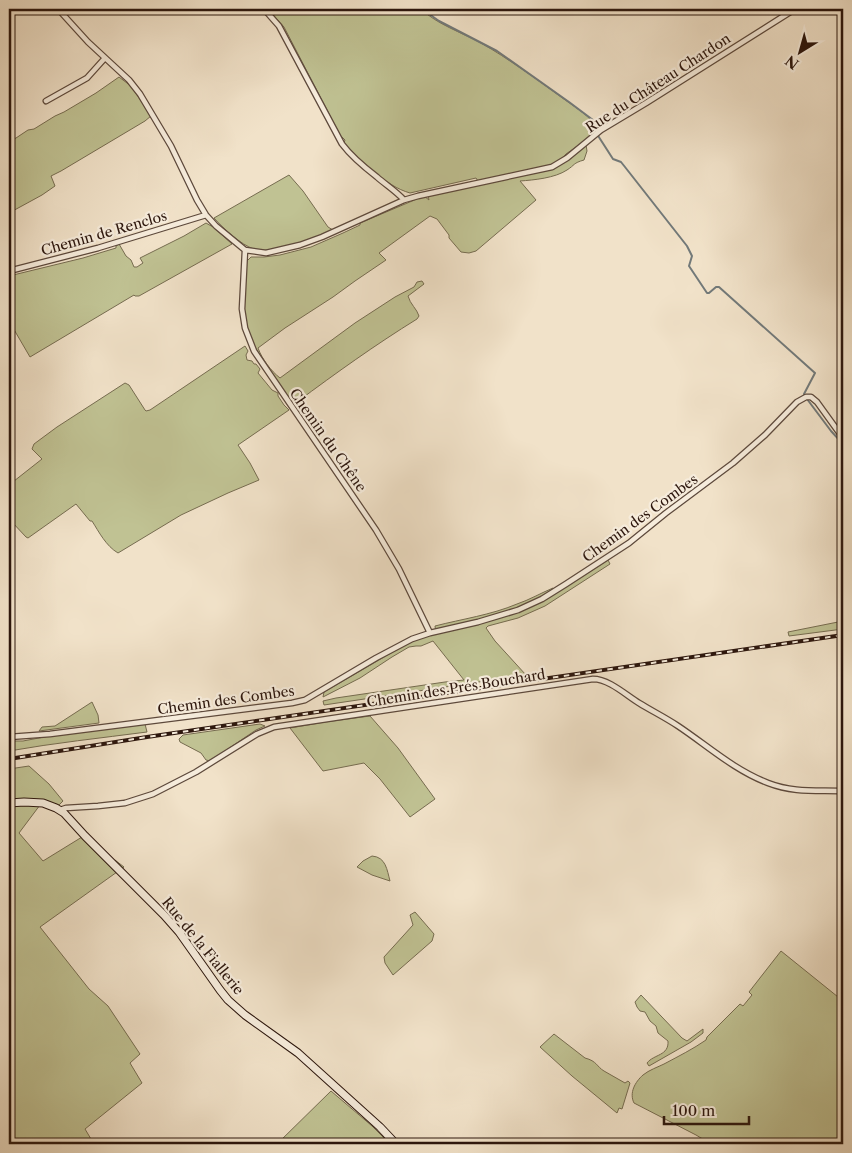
<svg xmlns="http://www.w3.org/2000/svg" width="852" height="1153" viewBox="0 0 852 1153" font-family="'Libre Caslon Text',serif">
<style>
.green{fill:#c0c293;stroke:#766c50}
.lines{fill:none;stroke-linecap:round;stroke-linejoin:round}
.stream{stroke:#727979;stroke-width:2}
.street-casing{stroke:#5d493c;stroke-width:7}
.secondary-casing{stroke:#2c160d;stroke-width:9}
.street{stroke:#f6ecdc;stroke-width:4.5}
.secondary{stroke:#f6ecdc;stroke-width:7}
.rail-casing{stroke:#2c160d;stroke-width:4}
.rail{stroke:#f6ecdc;stroke-width:2;stroke-dasharray:5.5;stroke-linecap:butt}
.labels{text-anchor:middle;dominant-baseline:central;stroke-width:4.5;stroke-linejoin:round;paint-order:stroke}
.street-label{font-size:14px;fill:#2c160d;stroke:#f6ecdc}
</style>
<rect width="100%" height="100%" fill="#f1e2c9"/>
<filter id="stains"><feTurbulence type="fractalNoise" baseFrequency=".004" numOctaves="4"/><feColorMatrix values="0 0 0 0 .2 0 0 0 0 .09 0 0 0 0 .02 0 0 0 .5 -.17"/></filter>
<radialGradient id="worn" r=".72"><stop offset=".6" stop-color="#630" stop-opacity="0"/><stop offset="1" stop-color="#630" stop-opacity=".3"/></radialGradient>
<path class="green" d="M 268,9 L 421,9 C 438,25 461,32 481,43 C 509,59 535,78 561,97 C 572,105 585,113 594,123 L 595,127 L 593,135 L 566,154 L 560,160 L 548,166 L 478,181 L 476,178 L 410,193 C 385,186 362,161 344,143 L 345,140 L 340,135 L 284,27 Z
M 119,77 L 131,86 L 151,116 L 145,121 L 61,171 L 51,176 L 55,186 L 42,195 L 9,213 L 9,141 L 16,138 L 28,130 L 34,129 L 55,116 L 64,112 L 96,93 Z
M 586,145 L 587,151 L 584,160 C 573,163 575,165 567,170 C 555,178 534,180 520,181 L 536,200 L 476,251 L 469,253 L 461,252 L 449,238 L 449,235 L 437,219 L 430,216 L 379,253 L 386,260 L 355,281 L 333,297 L 285,328 L 258,348 C 262,359 271,371 280,378 L 355,323 L 395,297 L 414,287 L 417,282 L 422,281 L 424,284 L 408,296 C 410,304 417,309 419,316 L 417,319 C 375,345 336,373 297,402 L 300,410 L 298,410 C 289,399 282,387 273,375 C 259,355 247,338 244,313 C 243,296 245,279 246,262 L 251,257 L 264,257 L 280,255 L 311,247 L 343,233 L 360,225 L 360,223 L 424,196 L 429,200 L 428,196 L 554,169 L 568,159 Z
M 289,175 L 303,191 L 328,227 L 333,230 C 313,238 275,255 254,249 C 241,245 223,228 214,218 Z
M 206,223 L 213,227 L 232,244 L 139,296 L 135,296 L 134,295 L 30,357 L 9,321 L 9,276 L 83,258 L 116,248 L 116,246 L 119,244 L 126,256 L 131,260 L 134,267 L 137,267 L 143,263 L 140,258 L 184,236 Z
M 245,346 L 248,351 L 246,355 L 247,360 L 252,361 L 254,364 L 256,364 L 260,369 L 258,373 L 272,390 L 278,393 L 278,396 L 284,405 L 289,410 L 238,445 L 250,463 L 259,480 L 228,493 L 181,515 L 118,553 C 106,546 99,532 92,521 L 90,521 L 76,504 L 28,538 L 26,537 L 11,521 L 9,522 L 9,485 L 42,459 L 32,449 L 34,444 L 57,427 L 125,383 L 129,385 L 145,410 L 146,411 L 150,410 Z
M 608,560 L 610,564 L 545,606 L 518,618 L 488,626 L 486,628 L 495,641 L 526,675 L 324,705 L 323,701 L 336,698 L 445,682 L 464,680 L 433,641 L 421,646 L 416,646 L 409,647 L 392,657 L 360,678 L 323,697 L 324,692 L 408,643 L 426,636 L 436,634 L 435,626 C 462,619 491,615 517,604 C 529,600 541,593 553,588 L 556,593 Z
M 843,621 L 843,629 L 789,636 L 788,632 Z
M 92,702 L 98,715 L 99,723 L 39,731 L 42,727 L 55,726 Z
M 370,716 L 398,748 L 435,799 L 410,817 L 380,779 L 364,763 L 323,771 L 290,728 L 325,722 Z
M 145,724 L 147,732 C 101,738 54,743 9,751 L 9,741 L 23,741 L 60,734 Z
M 260,724 L 265,726 L 256,730 L 210,761 L 206,760 L 201,753 L 180,742 L 179,739 L 183,735 Z
M 29,766 L 49,784 L 63,801 L 59,805 L 43,801 L 19,833 L 43,861 L 82,837 L 111,864 L 115,860 L 124,867 L 40,927 L 89,989 L 108,1006 L 140,1054 L 130,1063 L 142,1083 L 85,1129 L 94,1144 L 9,1144 L 9,769 Z
M 372,856 C 386,857 387,870 390,881 L 372,875 L 357,867 L 363,861 Z
M 415,912 L 434,934 L 432,941 L 393,975 L 385,963 L 384,957 L 413,925 L 410,915 Z
M 781,951 L 843,1001 L 843,1141 L 836,1144 L 711,1144 L 696,1135 L 634,1103 C 629,1093 635,1082 643,1075 C 649,1070 658,1067 664,1064 C 679,1056 693,1049 706,1040 L 707,1037 L 740,1004 L 743,1006 L 752,995 L 749,992 Z
M 641,995 L 682,1038 L 687,1041 L 703,1029 L 703,1033 L 691,1042 L 649,1066 L 647,1063 C 654,1054 669,1056 668,1041 L 658,1033 L 656,1026 L 650,1021 L 645,1012 L 640,1011 L 637,1007 L 635,1002 Z
M 554,1034 L 585,1058 C 597,1061 597,1067 604,1071 C 611,1075 618,1079 625,1083 L 628,1081 L 630,1083 L 622,1109 L 619,1108 L 617,1113 L 572,1076 L 540,1047 Z
M 331,1091 L 372,1126 L 390,1144 L 277,1144 Z"/>
<g class="lines">
<path class="stream" d="M 422,9 L 439,21 L 497,51 L 569,102 L 593,120 L 596,124 L 595,131 L 613,159 L 621,162 L 625,167 L 687,246 L 692,256 L 689,266 L 707,293 L 709,293 L 716,287 L 719,287 L 815,373 L 804,394
M 807,399 L 831,431 L 843,444"/>
<g class="street-casing">
<path id="street" d="M 58,9 L 88,42 L 129,80 L 140,94 L 171,146 L 197,200 L 206,215 L 216,226 L 245,250 L 266,253 L 300,245 L 322,237 L 404,200 L 418,196 L 552,167 L 567,158 L 601,130 L 646,103 L 795,9
M 264,9 L 279,26 L 342,144 C 351,156 364,167 377,177 C 386,185 396,191 404,200
M 46,101 L 87,78 L 105,58
M 245,250 L 242,309 L 245,328 L 254,351 L 376,530 L 399,569 L 430,633
M 9,271 L 98,248 L 206,215
M 9,737 L 50,734 L 292,703 L 305,700 L 376,658 L 412,639 L 430,633 L 478,622 L 518,610 L 542,599 L 566,584 L 629,543 L 666,513 L 733,463 L 765,435 L 797,402 L 806,397 L 811,397 L 817,402 L 843,438
M 60,810 L 66,808 L 98,806 L 125,803 L 153,794 L 196,772 L 257,734 L 274,727 L 593,679 C 609,679 626,695 639,703 C 652,711 666,718 678,726 C 708,746 734,770 768,783 C 794,793 816,790 843,791"/>
</g>
<g class="secondary-casing">
<path id="secondary" d="M 9,803 L 24,802 L 43,803 L 56,808 L 64,813 L 85,836 L 164,915 L 179,932 L 220,990 L 228,1000 L 245,1015 L 298,1053 L 380,1127 L 396,1144"/>
</g>
<use href="#street" class="street"/>
<use href="#secondary" class="secondary"/>
<g class="rail-casing">
<path id="rail" d="M 9,759 L 147,737 L 843,635"/>
</g>
<use href="#rail" class="rail"/>
</g>
<g class="labels">
<g class="street-label">
<text transform="translate(658 83) rotate(-33)">Rue du Château Chardon</text>
<text transform="translate(104 233) rotate(-16)">Chemin de Renclos</text>
<text transform="translate(328 440) rotate(55)">Chemin du Chêne</text>
<text transform="translate(640 518) rotate(-36)">Chemin des Combes</text>
<text transform="translate(456 688) rotate(-9)">Chemin des Prés Bouchard</text>
<text transform="translate(226 700) rotate(-8)">Chemin des Combes</text>
<text transform="translate(203 946) rotate(51)">Rue de la Fiallerie</text>
</g>
</g>
<rect width="852" height="1153" fill="none" stroke="#f1e2c9" stroke-width="30"/>
<rect x="10" y="10" width="832" height="1133" fill="none" stroke="#2c160d" stroke-width="2.5"/>
<rect x="15" y="15" width="822" height="1123" fill="none" stroke="#2c160d"/>
<g transform="translate(800 52) rotate(217)" stroke="#f6ecdc" stroke-width="4" paint-order="stroke">
<path d="M0-4L9 19L0 12L-9 19Z" fill="#2c160d"/>
<text y="-8" font-size="14" font-weight="bold" text-anchor="middle" fill="#2c160d">N</text>
</g>
<path d="M664 1116v8h85v-8" fill="none" stroke="#2c160d" stroke-width="2.5"/>
<text x="672" y="1116" font-size="15" fill="#2c160d" stroke="#f6ecdc" stroke-width="4" paint-order="stroke">100 m</text>
<rect width="100%" height="100%" filter="url(#stains)"/>
<rect width="100%" height="100%" fill="url(#worn)"/>
</svg>
